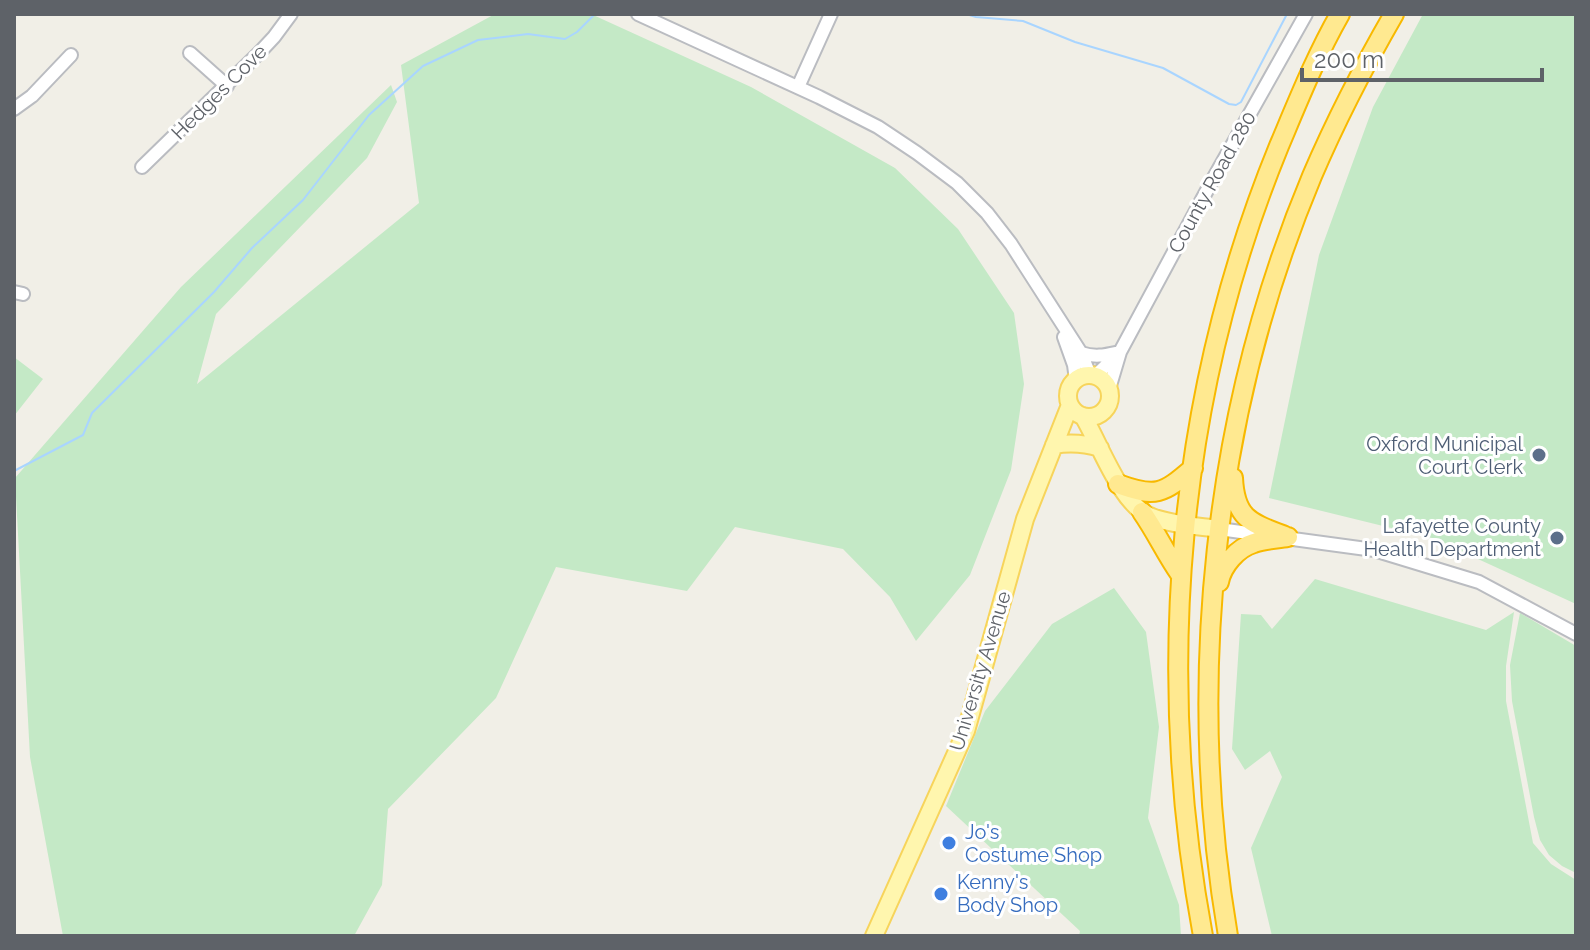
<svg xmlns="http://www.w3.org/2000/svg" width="1590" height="950" viewBox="0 0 1590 950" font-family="Raleway,sans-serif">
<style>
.green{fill:#c4e9c6}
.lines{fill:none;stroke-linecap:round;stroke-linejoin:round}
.stream{stroke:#a9d5ff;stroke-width:2}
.minor-casing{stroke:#babcc1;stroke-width:16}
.major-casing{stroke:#f7d45b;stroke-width:20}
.highway-casing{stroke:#f8b900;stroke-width:22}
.minor{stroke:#fff;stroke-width:12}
.major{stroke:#fff6ae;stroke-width:16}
.highway{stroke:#ffe990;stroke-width:18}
.service-dot{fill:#5c6f8a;stroke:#fff;stroke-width:3}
.shop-dot{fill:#3f7fe0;stroke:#fff;stroke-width:3}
.labels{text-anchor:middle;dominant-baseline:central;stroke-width:6;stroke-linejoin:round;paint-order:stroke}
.street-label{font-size:20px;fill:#5e6268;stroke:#fff}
.service-label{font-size:20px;fill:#4e5e75;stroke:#fff;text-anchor:end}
.shop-label{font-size:20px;fill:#366cbe;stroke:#fff;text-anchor:start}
</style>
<rect width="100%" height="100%" fill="#f1efe7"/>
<path class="green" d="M 495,14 L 591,14 L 751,87 L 895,168 L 958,229 L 1014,313 L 1024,384 L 1011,470 L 970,575 L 916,641 L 890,597 L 843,549 L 735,527 L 687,591 L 556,567 L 496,698 L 388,809 L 382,885 L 354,936 L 63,936 L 30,757 L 15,478 L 181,287 L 391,85 L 397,102 L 367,158 L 216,314 L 197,384 L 419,203 L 401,65 Z
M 1423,14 L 1576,14 L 1576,604 L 1432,538 L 1269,498 L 1319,255 L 1373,107 Z
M 14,357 L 43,379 L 14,416 Z
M 1315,579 L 1486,630 L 1514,612 L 1506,666 L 1506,701 L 1533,843 L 1551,864 L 1576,880 L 1576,936 L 1272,936 L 1251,848 L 1282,777 L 1270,751 L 1245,770 L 1232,749 L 1241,614 L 1261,615 L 1272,629 Z
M 1114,588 L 1146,632 L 1159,727 L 1148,818 L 1179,905 L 1181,936 L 1079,936 L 1080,931 L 946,806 L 985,711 L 1052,624 Z
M 1520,613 L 1576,646 L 1576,873 L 1562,866 L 1549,855 L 1540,840 L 1534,817 L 1512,701 L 1510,665 Z"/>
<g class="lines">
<path class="stream" d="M 966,14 L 976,17 L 1023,21 L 1075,42 L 1163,68 L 1229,104 L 1236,105 L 1241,102 L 1287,14
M 14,471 L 83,435 L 92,413 L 214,292 L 252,248 L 303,200 L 369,115 L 423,66 L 478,40 L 528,34 L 565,39 L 577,32 L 595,14"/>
<g class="minor-casing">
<path id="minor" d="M 638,14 L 819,97 L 878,127 L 917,153 L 957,183 L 987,213 L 1011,244 L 1081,353 L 1090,375
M 190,53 L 227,86
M 798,87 L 831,14
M 14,109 L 32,96 L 71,55
M 142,167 L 259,53 L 274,37 L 291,14
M 14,292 L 23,294
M 1064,337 L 1074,365 L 1076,380
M 1081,353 C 1096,358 1106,355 1120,352
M 1095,376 L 1118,354
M 1109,389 L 1120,352 L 1212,181 L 1306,14
M 1219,529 L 1374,550 L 1479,582 L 1576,634"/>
</g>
<g class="major-casing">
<path id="major" d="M1068 396a21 21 0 1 1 42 0a21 21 0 1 1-42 0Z
M 1083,416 C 1100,444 1121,506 1152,517 C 1173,525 1197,526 1219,529
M 1054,445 C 1071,442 1084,443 1100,448
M 874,936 L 966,731 L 1025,519 L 1070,405"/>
</g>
<g class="highway-casing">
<path id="highway" d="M 1233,478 C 1235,519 1251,523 1285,536
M 1118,484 C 1156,498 1163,494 1193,468
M 1142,512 C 1156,532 1166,554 1180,574
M 1219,582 C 1222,566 1237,548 1254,543 C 1264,539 1277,539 1288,537
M 1203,936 C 1154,672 1177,395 1279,146 C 1298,101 1316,56 1340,14
M 1228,936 C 1185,684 1213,412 1312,176 C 1336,120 1364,66 1394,14"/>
</g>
<use href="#minor" class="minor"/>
<use href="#major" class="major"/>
<use href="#highway" class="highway"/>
</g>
<g class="service-dot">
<circle cx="1539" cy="455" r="8"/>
<circle cx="1557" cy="538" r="8"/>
</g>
<g class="shop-dot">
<circle cx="949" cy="843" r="8"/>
<circle cx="941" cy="894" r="8"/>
</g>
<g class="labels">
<g class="street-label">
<text transform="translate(219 92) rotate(-45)">Hedges Cove</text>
<text transform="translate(1212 182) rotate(-61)">County Road 280</text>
<text transform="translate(980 671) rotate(-73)">University Avenue</text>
</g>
<g class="service-label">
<text x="1523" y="444">Oxford Municipal<tspan x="1523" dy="23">Court Clerk</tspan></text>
<text x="1541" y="526">Lafayette County<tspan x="1541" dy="23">Health Department</tspan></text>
</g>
<g class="shop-label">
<text x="965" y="832">Jo's<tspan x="965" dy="23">Costume Shop</tspan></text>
<text x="957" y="882">Kenny's<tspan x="957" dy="23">Body Shop</tspan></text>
</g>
</g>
<rect width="1590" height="950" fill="none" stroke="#5e6268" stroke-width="32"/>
<path d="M1302 68v12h240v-12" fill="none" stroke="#5e6268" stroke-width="4"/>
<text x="1314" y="68" font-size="24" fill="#5e6268" stroke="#ffffff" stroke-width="6" paint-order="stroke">200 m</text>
</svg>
